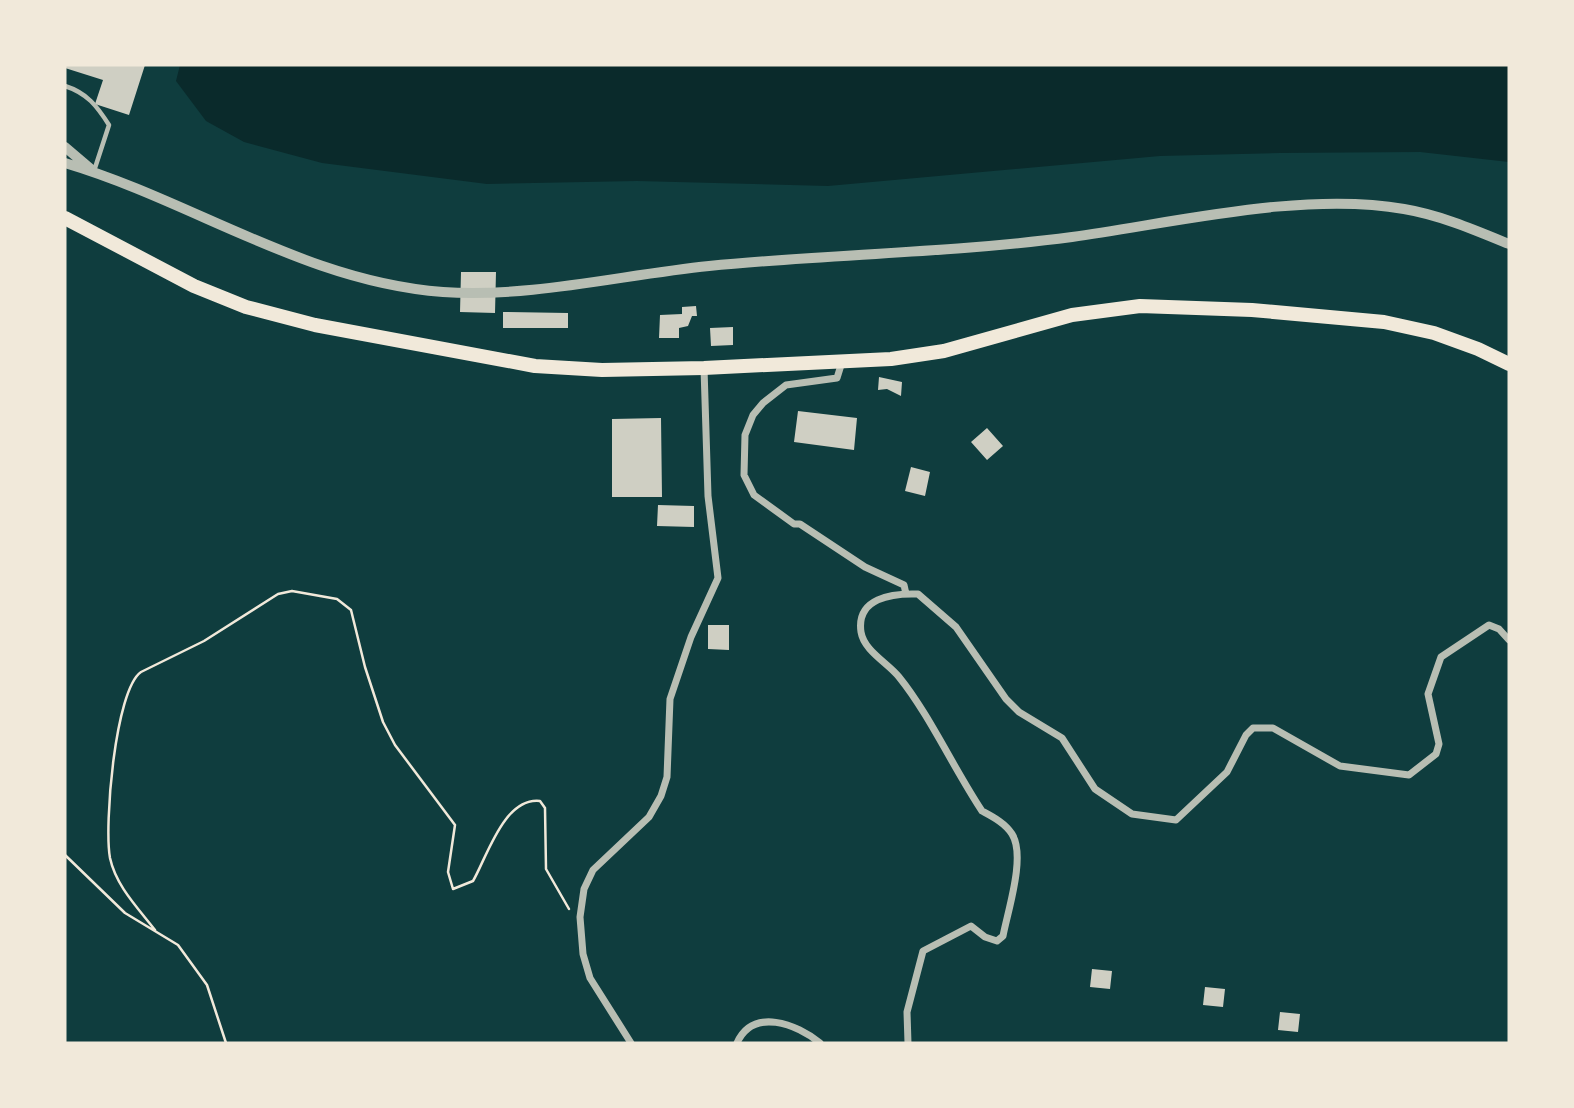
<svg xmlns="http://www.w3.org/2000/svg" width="1574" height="1108" viewBox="0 0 1574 1108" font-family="Manrope,sans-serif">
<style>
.water{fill:#0a2a2b}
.building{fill:#cfcfc3}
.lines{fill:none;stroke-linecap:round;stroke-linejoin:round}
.path{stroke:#f1e9da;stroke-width:2.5}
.service{stroke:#b8beb3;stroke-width:4.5}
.minor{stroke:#b8beb3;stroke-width:7}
.tertiary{stroke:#b8beb3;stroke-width:10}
.trunk{stroke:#f1e9da;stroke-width:14}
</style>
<rect width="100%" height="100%" fill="#0f3d3e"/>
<path class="water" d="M 180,65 L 1509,65 L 1509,162 L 1420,152 L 1280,153 L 1160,156 L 828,186 L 637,181 L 487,184 L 322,163 L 244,142 L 206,121 L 176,81 Z"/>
<path class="building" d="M 65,65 L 145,65 L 129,115 L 95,104 L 103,80 L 65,68 Z
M 461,272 L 496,272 L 495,313 L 460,312 Z
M 696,306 L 697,316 L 692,316 L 688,326 L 679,328 L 679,338 L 659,338 L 660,315 L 682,314 L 682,307 Z
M 503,312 L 568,313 L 568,328 L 503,328 Z
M 733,327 L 733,345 L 711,346 L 710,328 Z
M 879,377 L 902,382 L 901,396 L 887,389 L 878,390 Z
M 798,411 L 857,418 L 854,450 L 794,442 Z
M 661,418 L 662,497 L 612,497 L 612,419 Z
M 987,428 L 1003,446 L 987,460 L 971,442 Z
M 911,467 L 930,472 L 925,496 L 905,491 Z
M 658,505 L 694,506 L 694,527 L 657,526 Z
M 708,625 L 729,625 L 729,650 L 708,649 Z
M 1092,969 L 1112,971 L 1110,989 L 1090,987 Z
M 1205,987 L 1225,989 L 1223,1007 L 1203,1005 Z
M 1280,1012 L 1300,1014 L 1298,1032 L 1278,1030 Z"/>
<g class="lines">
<path class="path" d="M 65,855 L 125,913 L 178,945 L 207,985 L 226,1043
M 155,930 C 138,908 116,886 110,858 C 104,826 115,690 141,672 L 204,641 L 278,594 L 292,591 L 337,599 L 351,610 L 365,667 L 383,722 L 395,745 L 455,825 L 448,872 L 453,889 L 473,881 C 487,857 504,797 540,801 L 545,808 L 546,869 L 569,909"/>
<path class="service" d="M 65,86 C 87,93 97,106 109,125 L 94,171"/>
<path class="minor" d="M 842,362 L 837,378 L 786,385 L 763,403 L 753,415 L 745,435 L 744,475 L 754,495 L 794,524 L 800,524 L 865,567 L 904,585 L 906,594
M 631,1043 L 590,978 L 583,954 L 580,917 L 584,889 L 593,870 L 649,817 L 661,796 L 667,777 L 670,699 L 691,637 L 718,578 L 708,496 L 704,368
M 737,1043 C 753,1007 797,1024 820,1043
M 908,1043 L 907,1012 L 923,951 L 971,926 L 985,937 L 997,941 L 1003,936 C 1008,910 1026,856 1012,834 C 1005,823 993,817 982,811 C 954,769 929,714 899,677 C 888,663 864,651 861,632 C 856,598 892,593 918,594 L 956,627 L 1006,699 L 1019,712 L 1062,738 L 1095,789 L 1132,814 L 1176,820 L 1227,772 L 1246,735 L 1253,728 L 1273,728 L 1340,766 L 1409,775 L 1436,754 L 1439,744 L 1428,694 L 1441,657 L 1489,625 L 1499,629 L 1509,640"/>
<path class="tertiary" d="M 65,147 L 92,170
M 65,163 C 193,201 306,282 443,292 C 531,298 621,275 709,266 C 830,254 951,253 1072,237 C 1173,223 1303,191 1404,209 C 1440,215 1475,230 1509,244"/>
<path class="trunk" d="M 65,218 L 194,286 L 246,307 L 315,325 L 535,366 L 602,370 L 704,368 L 891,359 L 944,351 L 1072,315 L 1140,306 L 1252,310 L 1384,322 L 1434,333 L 1478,349 L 1509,364"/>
</g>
<rect width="1574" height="1108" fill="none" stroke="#f1e9da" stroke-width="133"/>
</svg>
